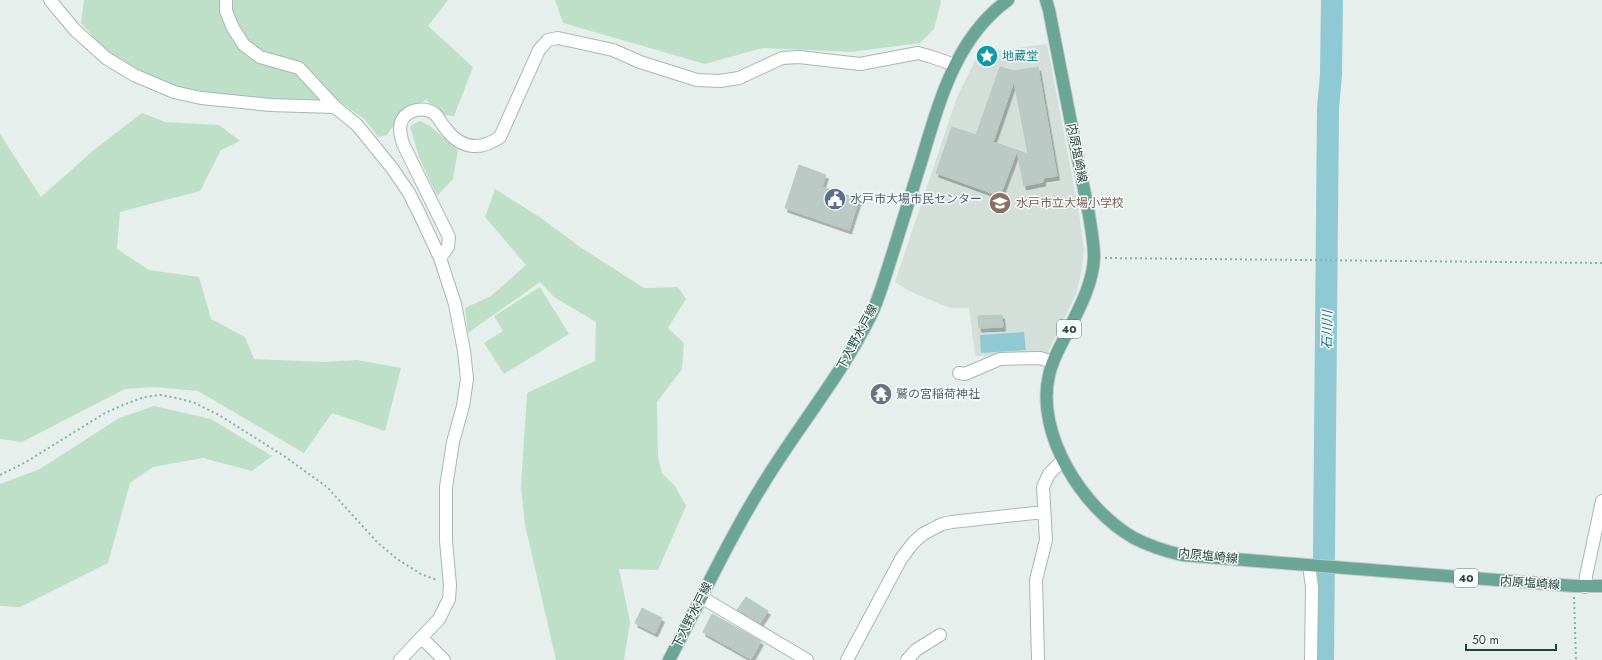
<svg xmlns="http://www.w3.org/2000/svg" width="1602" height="660" viewBox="0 0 1602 660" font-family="Jost,'Noto Sans JP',sans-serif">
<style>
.built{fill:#d4dfda}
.green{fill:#bfe0c8}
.water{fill:#8ec9d4}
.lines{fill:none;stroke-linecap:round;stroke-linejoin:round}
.river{stroke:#8ec9d4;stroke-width:22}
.building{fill:#bbcac4;stroke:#b8c9c2;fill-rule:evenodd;filter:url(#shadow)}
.minor-casing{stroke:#a8b8b2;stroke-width:14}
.major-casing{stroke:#c2cac8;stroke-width:14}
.path{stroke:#86b3a5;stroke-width:2;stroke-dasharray:2 3;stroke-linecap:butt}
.minor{stroke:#fff;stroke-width:12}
.major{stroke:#6aa596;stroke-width:12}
.labels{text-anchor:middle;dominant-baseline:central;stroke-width:3;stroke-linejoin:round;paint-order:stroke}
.shield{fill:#f7fbf9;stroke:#637a73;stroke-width:1}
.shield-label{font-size:11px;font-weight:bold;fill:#24423a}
.culture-label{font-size:12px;fill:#0d838f;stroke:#f7fbf9;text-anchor:start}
.street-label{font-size:12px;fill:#24423a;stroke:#f7fbf9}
.service-label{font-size:12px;fill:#4e5e75;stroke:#f7fbf9;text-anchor:start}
.education-label{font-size:12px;fill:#785e54;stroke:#f7fbf9;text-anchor:start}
.worship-label{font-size:12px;fill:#5b616d;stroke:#f7fbf9;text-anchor:start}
.water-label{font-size:13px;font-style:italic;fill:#1c6f80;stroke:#f7fbf9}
</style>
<defs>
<filter id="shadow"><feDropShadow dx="2.5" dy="4" stdDeviation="0" flood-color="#0004"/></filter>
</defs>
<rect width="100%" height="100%" fill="#e6efeb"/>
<path class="built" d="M 1047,44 L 1079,213 L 1084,250 L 1081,274 L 1076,294 L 1047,354 L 975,356 L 969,308 L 950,308 L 909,291 L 895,282 L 957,97 L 979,53 Z"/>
<path class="green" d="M 84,0 L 448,0 L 428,26 L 473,67 L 454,116 L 444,115 L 426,100 C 406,109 399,117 387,135 L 378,137 L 365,120 L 339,101 L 271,99 L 202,92 L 177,88 L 137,70 L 110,55 L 81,23 Z
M 555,0 L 940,0 L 941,2 L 934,29 L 920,43 L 851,52 L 763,48 L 705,64 L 563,23 Z
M 142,113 L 165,122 L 219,125 L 240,141 L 221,150 L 200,191 L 120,212 L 117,249 L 149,270 L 199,277 L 211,319 L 245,337 L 254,359 L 323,362 L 357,360 L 401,368 L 385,431 L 332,413 L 304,453 L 198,391 L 154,387 L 125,389 L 22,442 L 0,439 L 0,134 L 41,197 L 95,149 Z
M 420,121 L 430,126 L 458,150 L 453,179 L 437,196 L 419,157 L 410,126 Z
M 495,189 L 541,218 L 580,247 L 644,288 L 678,287 L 686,299 L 668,328 L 684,343 L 682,369 L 657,402 L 658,457 L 662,473 L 675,486 L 686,506 L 658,570 L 619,569 L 630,622 L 624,660 L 556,660 L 525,525 L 521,487 L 527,393 L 595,361 L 596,322 L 554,297 L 540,282 L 468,333 L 465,308 L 491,296 L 526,265 L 485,217 Z
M 540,287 L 569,334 L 504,374 L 484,343 L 503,331 L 494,316 Z
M 154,406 L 211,419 L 272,456 L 252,471 L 203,458 L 153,467 L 130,483 L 108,563 L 20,607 L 0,606 L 0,484 L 40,469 L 119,418 Z"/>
<path class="water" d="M 1024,332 L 1026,350 L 981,353 L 980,335 Z"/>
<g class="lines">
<path class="river" d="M 1323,660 L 1328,108 L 1331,75 L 1332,0"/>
</g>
<path class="building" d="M 1000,67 L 1014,71 L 1038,67 L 1057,176 L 1043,178 L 1043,182 L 1024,186 L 1017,151 L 1000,196 L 936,173 L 952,127 L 976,135 ZM 1014,81 L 1028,154 L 993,142 Z
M 799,165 L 826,175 L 822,187 L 859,199 L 849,230 L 785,208 Z
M 1002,315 L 1003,327 L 979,328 L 978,316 Z
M 746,597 L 768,611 L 760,623 L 737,610 Z
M 642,608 L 662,618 L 655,633 L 635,623 Z
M 712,614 L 761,641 L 751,659 L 703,632 Z"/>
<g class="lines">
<g class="minor-casing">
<path id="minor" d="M 50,0 L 74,29 L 106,58 L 134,75 L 174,92 L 201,98 L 270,105 L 335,107
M 226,0 L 226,11 L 233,28 L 244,45 L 260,57 L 299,68 L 335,107 L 357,125 L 392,168 L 409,193 L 420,215 L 440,258 L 455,304 L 464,351 L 467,379 L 463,406 L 453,442 L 446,487 L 446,541 L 450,585 L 449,599 L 439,619 L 400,660
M 440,258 L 448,247 L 449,237 L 403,144 C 401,137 398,127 402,120 C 408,109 425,106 435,114 C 439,118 442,125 446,129 C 461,149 480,151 500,137 L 539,50 L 548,40 L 558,38 L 613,50 L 640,62 L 697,80 L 720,81 L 739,78 L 782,58 L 799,57 L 860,64 L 918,53 L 932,57 L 955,65
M 959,373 L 965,374 L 1000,359 L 1040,358 L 1053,362
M 1309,565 L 1312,587 L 1311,660
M 1585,587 L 1586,576 L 1602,501
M 701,597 L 807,660
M 422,638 L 444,660
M 847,660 L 901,559 L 913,543 L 923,534 L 942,524 L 952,522 L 1044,512
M 907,660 L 916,650 L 940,635
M 1038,660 L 1036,580 L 1046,540 L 1043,487 L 1049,474 L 1063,460"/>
</g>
<g class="major-casing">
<path id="major" d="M 1046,0 L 1049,10 L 1089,215 C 1091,228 1094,243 1094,257 C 1093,284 1079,309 1067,333 C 1060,347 1052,360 1049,375 C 1035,434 1083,509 1134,538 C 1149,546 1165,551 1182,555 L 1574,586 L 1602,586
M 669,660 C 701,600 729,538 765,481 C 800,424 843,373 872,313 C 881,293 887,270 894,249 C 903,220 912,191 921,162 C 939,103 955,38 1008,0"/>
</g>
<path class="path" d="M 1105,258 L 1602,263
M 0,475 L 26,462 L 105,413 L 123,405 L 144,397 L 160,395 L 177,398 L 195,403 L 219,415 L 284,456 L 327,487 L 377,542 L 397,559 L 421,574 L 437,580
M 1574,597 L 1576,660"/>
<use href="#minor" class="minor"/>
<use href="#major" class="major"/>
</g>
<defs>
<g id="sight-disc" transform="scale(1.15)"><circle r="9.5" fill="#0f9aa8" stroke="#f7fbf9"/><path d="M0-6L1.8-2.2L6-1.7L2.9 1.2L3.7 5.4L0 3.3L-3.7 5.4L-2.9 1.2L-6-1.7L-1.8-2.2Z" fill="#fff"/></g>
<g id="civic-disc" transform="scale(1.15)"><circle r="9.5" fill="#5c6f8a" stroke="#f7fbf9"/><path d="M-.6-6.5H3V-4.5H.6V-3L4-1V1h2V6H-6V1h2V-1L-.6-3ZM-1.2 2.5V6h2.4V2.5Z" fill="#fff"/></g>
<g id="school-disc" transform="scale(1.15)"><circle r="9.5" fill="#8d6e63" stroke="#f7fbf9"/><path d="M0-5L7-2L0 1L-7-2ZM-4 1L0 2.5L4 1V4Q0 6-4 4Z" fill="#fff"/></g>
<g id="temple-disc" transform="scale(1.15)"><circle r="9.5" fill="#6b7280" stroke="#f7fbf9"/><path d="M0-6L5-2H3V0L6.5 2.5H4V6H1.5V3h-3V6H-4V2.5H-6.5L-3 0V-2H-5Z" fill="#fff"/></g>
</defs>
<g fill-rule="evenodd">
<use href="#sight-disc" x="987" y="56"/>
<use href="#civic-disc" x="835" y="199"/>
<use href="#school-disc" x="1000" y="203"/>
<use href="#temple-disc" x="881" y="394"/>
</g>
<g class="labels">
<g class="shield">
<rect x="1057" y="320" width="24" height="18" rx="3"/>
<rect x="1454" y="569" width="24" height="18" rx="3"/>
</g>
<g class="shield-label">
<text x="1069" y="329">40</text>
<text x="1466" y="578">40</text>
</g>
<g class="culture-label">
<text x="1002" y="56">地蔵堂</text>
</g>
<g class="street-label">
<text transform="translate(1077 153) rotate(79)">内原塩崎線</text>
<text transform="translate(857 337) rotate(-62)">下入野水戸線</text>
<text transform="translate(1208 556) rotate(6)">内原塩崎線</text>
<text transform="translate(1530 583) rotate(4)">内原塩崎線</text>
<text transform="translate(692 615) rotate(-63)">下入野水戸線</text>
</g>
<g class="service-label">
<text x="850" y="199">水戸市大場市民センター</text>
</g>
<g class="education-label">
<text x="1016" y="203">水戸市立大場小学校</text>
</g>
<g class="worship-label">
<text x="896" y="394">鷲の宮稲荷神社</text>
</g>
<g class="water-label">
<text transform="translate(1327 330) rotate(-89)">石川川</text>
</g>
</g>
<path d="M1466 644v6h90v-6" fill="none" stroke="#24423a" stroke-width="2"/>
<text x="1472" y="644" font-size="12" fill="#24423a" stroke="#f7fbf9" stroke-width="3" paint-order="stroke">50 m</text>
</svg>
